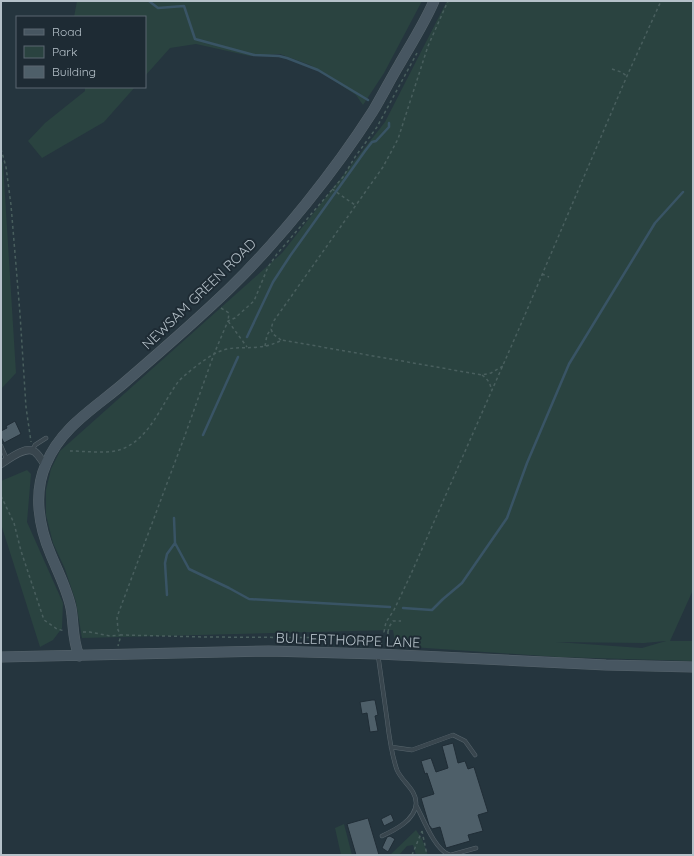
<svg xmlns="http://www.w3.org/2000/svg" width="694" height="856" viewBox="0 0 694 856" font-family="Quicksand,sans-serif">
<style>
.green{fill:#2a4340;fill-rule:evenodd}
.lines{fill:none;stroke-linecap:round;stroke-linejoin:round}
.stream{stroke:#395465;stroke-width:2.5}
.building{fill:#4e5f69;stroke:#202d36}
.lane-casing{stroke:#57646c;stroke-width:4.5}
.street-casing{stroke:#57646c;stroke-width:8}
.secondary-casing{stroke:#57646c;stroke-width:11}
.path{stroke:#495f5e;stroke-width:1.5;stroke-dasharray:3 3;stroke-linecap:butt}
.lane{stroke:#39464e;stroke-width:3.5}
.street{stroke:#39464e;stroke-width:7}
.secondary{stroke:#475661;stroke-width:10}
.labels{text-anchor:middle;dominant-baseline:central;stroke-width:4;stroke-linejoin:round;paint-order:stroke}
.street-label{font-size:14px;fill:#b5c1c9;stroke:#1e2b34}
</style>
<rect width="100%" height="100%" fill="#25353e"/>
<path class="green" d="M 77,1 L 422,1 L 384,73 L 363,105 L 356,95 L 310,65 L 280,54 L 250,56 L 196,44 L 170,48 L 145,76 L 145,17 L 74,17 Z
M 447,1 L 693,1 L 693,590 L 670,641 L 693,641 L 693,661 L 558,657 L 411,647 L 395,643 L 393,630 L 82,638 L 76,602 L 65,569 L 53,543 L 46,515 L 46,490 L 51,469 L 60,451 L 282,253 L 385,122 ZM 666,641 L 642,648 L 556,642 L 644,643 Z
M 85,87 L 135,87 L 104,122 L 42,158 L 28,141 L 45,123 L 85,91 Z
M 1,159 L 3,163 L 16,373 L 1,389 Z
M 27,470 L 31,474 L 27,522 L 63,603 L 62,628 L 53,640 L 40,647 L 1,524 L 1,481 Z
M 344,824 L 352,855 L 341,855 L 335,828 Z
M 416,830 L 422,839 L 428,855 L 416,855 L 413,845 L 407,846 L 399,855 L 390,855 Z"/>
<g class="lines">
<path class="stream" d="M 149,1 L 158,8 L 184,6 L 195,39 L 254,55 L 279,56 L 287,58 L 318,70 L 368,100
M 247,337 L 273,282 L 290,256 L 365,151 L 372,142 L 376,141 L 389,127 L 389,123
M 203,435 L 238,357
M 174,518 L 175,543 L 189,569 L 229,588 L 249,599 L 390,607
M 167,595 L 165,563 L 167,554 L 175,543
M 403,608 L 432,610 L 443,599 L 462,583 L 507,518 L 527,463 L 569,364 L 655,223 L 683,192"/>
</g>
<path class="building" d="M 15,421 L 21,434 L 4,443 L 1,437 L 1,431 L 7,428 L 6,426 Z
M 372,700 L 375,700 L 378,715 L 375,716 L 378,731 L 370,732 L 367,713 L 362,714 L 360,702 Z
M 453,743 L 458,763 L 465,761 L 468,769 L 474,767 L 488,812 L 478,815 L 483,831 L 468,835 L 470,841 L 446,848 L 440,827 L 432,829 L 429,825 L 421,798 L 434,794 L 427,773 L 425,774 L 421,761 L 431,758 L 436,772 L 448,768 L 442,746 Z
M 391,814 L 394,821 L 384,826 L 381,819 Z
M 368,818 L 379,855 L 356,855 L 347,824 Z
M 390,836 L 395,839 L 388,852 L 382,848 L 387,837 Z"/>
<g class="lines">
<g class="lane-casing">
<path id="lane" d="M 1,446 L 7,460
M 32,451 L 35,445 L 46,438
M 378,655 C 381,676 384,697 387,719 C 389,736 391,753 397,770 C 402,782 417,790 416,804 C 415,820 395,830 382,836
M 391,747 L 412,750 L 453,735 L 465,741 L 475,755
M 416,805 C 423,818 435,851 450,855
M 451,855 L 476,848"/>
</g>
<g class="street-casing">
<path id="street" d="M 1,464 C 9,459 26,445 35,452 C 39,455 42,461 45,465"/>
</g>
<g class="secondary-casing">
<path id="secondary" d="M 79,656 C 72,638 74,625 71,608 C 67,589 58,572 51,555 C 39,527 33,493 46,464 C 61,427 95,408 124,383 C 160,352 196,321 230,288 C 281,238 334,172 373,111 C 382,96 390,80 399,65 C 411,44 424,24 434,1
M 1,657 L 269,651 L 378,654 L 606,665 L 693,667"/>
</g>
<path class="path" d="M 612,69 L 621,72 L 627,76
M 1,149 L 6,167 L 11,205 L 20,314 L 26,407 L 31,442
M 332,189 L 355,205
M 542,274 L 549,277
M 221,308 L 229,313 L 228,321 L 247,347
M 281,340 L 273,334 L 271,329 L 273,322 L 383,167 L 398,139 L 428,46 L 448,1
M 265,346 L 267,335 L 271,329
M 482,375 C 487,379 491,383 491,390
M 70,451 C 85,451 105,454 119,450 C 149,441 161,405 178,382 C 185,374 205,359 214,354 C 231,345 242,349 259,347 C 268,346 274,344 282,340 L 482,375 L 491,373 L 503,366
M 1,496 L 14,523 L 21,551 L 44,620 L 57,629 L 65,631
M 83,632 L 90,632 L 110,636 L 121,635 L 118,646
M 388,632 L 389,627 L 393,621 L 401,621
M 381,638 L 205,637 L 121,635 L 118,630 L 117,617 L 184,438 L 214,354 L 228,321 L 235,318 L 254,301 L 268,267 L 277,254 L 343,177 L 355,157 L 377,127 L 417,53
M 381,646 L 381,638 L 388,637 L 388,632 L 384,632 L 386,622 L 394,610 L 411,574 L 518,331 L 627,76 L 661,1
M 422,831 L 427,855
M 412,855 L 422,831"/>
<use href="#lane" class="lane"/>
<use href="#street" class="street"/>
<use href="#secondary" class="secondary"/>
</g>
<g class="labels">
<g class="street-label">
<text transform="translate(199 294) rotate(-44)">NEWSAM GREEN ROAD</text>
<text transform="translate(348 640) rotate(2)">BULLERTHORPE LANE</text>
</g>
</g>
<rect width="694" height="856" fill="none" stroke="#b5c1c9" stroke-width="4"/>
<rect x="16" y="16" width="130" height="72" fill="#1e2b34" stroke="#5a6770"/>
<rect x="24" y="29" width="20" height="6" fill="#475661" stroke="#5a6770"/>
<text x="52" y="36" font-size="12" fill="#b5c1c9">Road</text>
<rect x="24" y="46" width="20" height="12" fill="#2a4340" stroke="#5a6770"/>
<text x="52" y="56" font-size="12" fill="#b5c1c9">Park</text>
<rect x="24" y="66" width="20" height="12" fill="#4e5f69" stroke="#5a6770"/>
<text x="52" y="76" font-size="12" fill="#b5c1c9">Building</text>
</svg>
